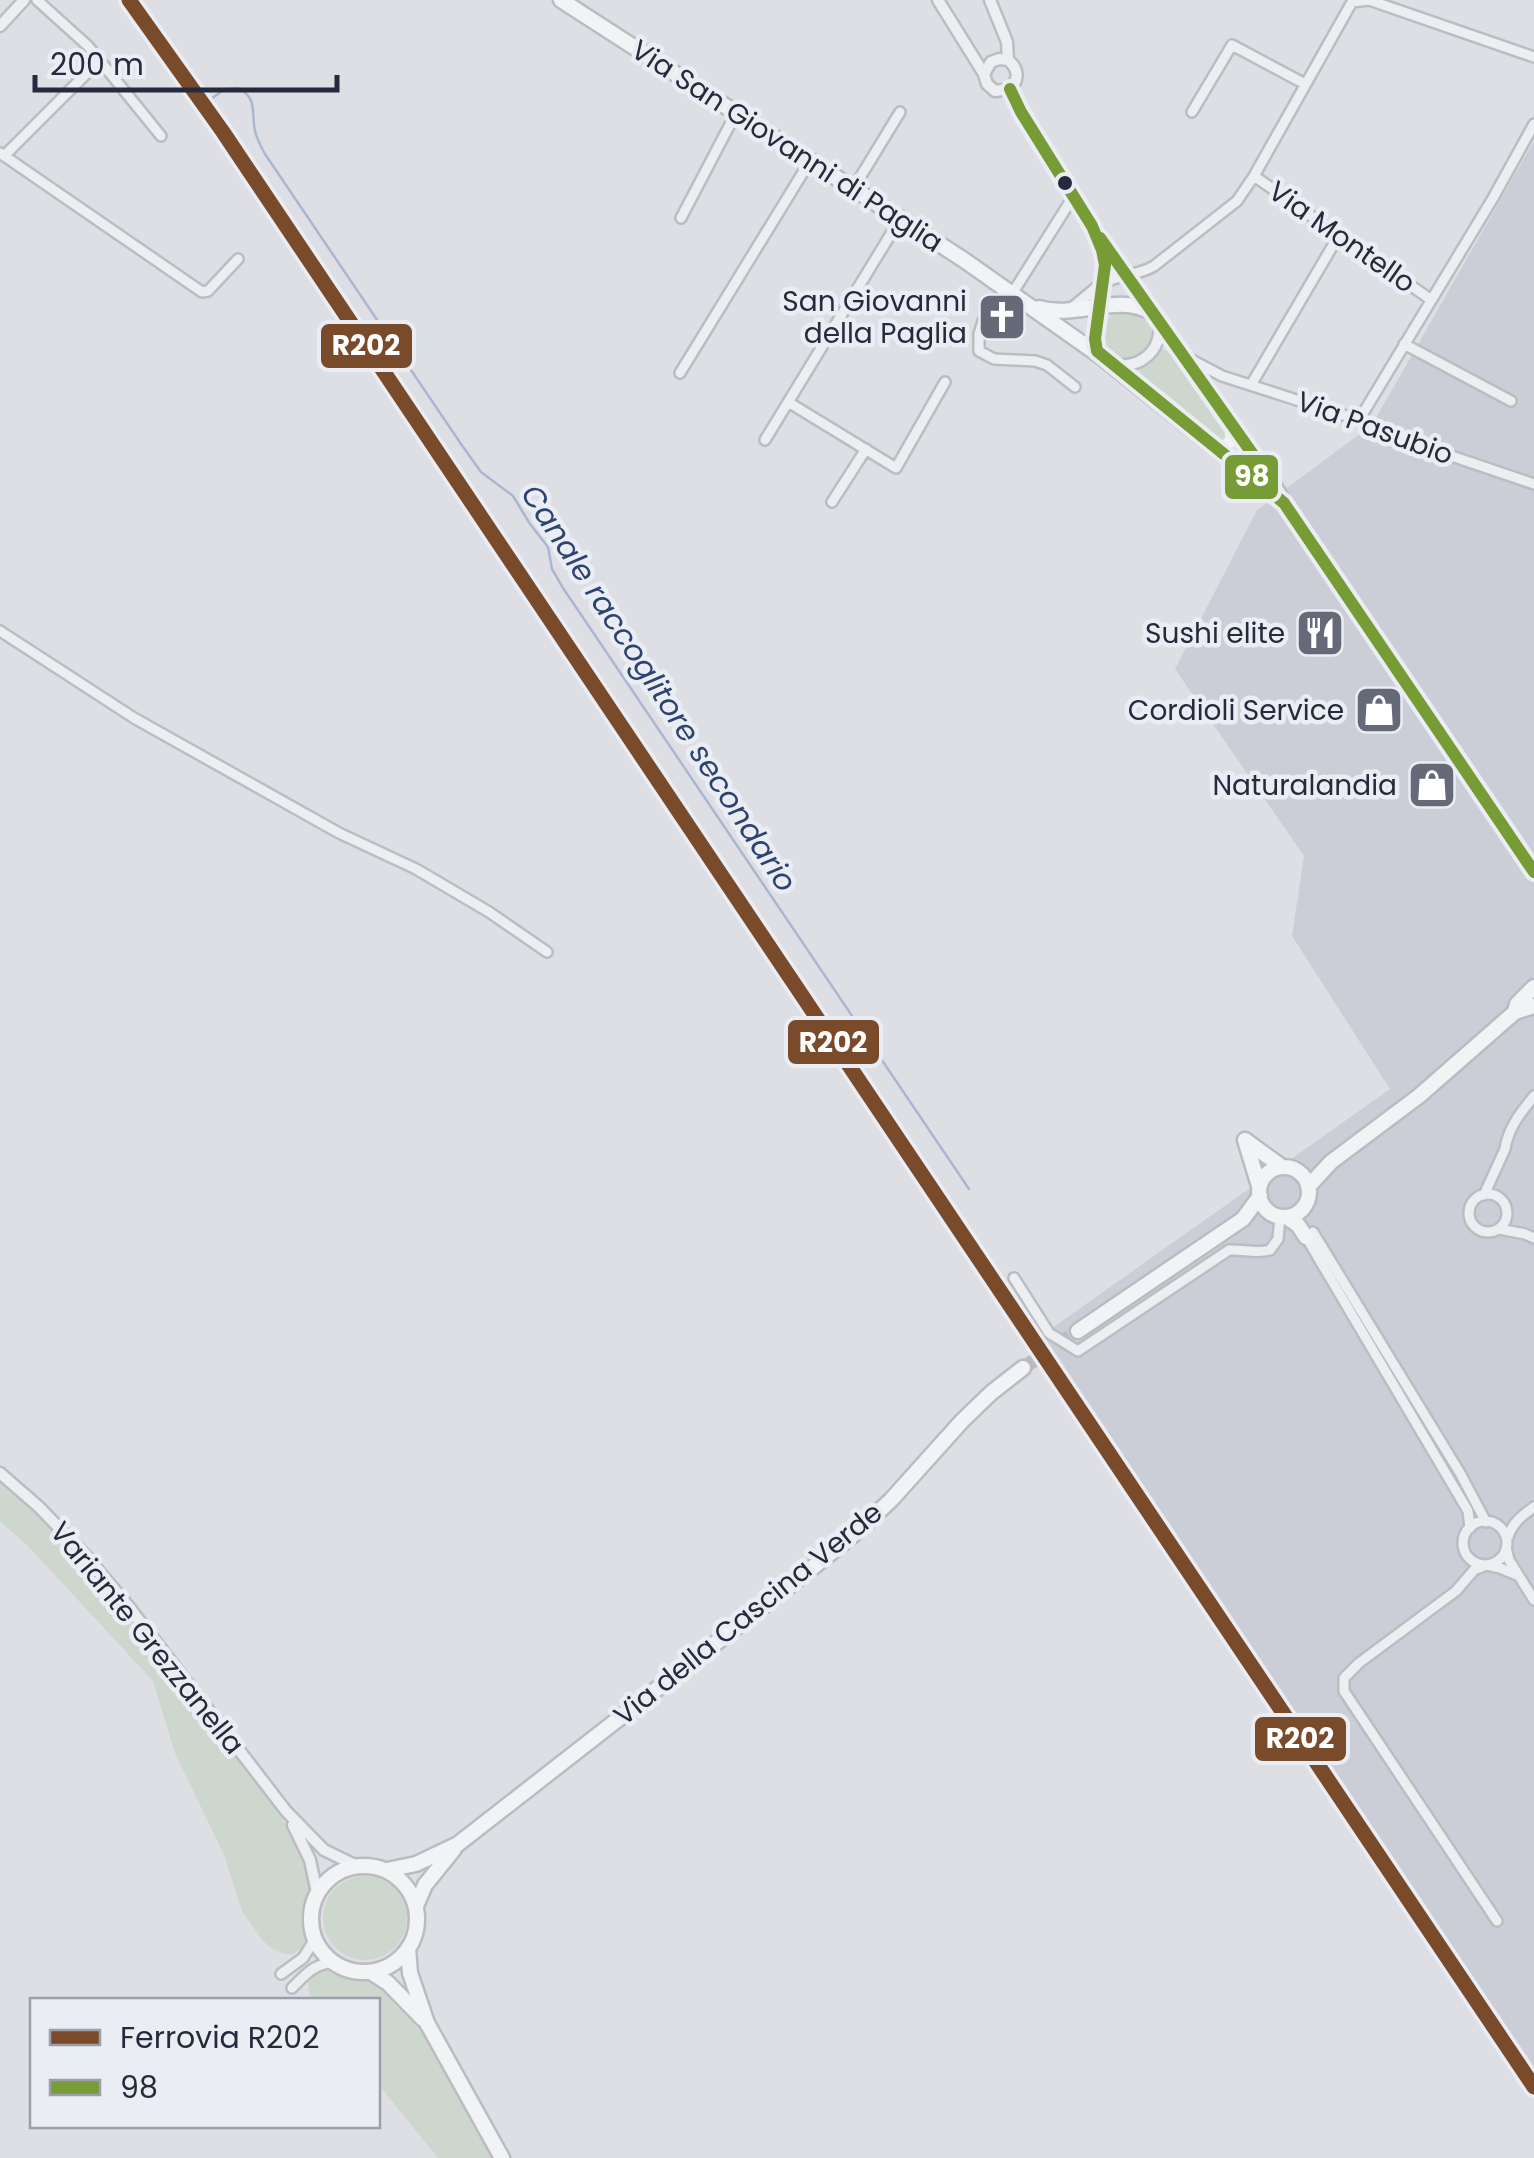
<svg xmlns="http://www.w3.org/2000/svg" width="1534" height="2158" viewBox="0 0 1534 2158" font-family="Poppins,sans-serif">
<style>
.built{fill:#ccced7}
.green{fill:#cdd7ce}
.lines{fill:none;stroke-linecap:round;stroke-linejoin:round}
.stream{stroke:#abb7d0;stroke-width:2.5}
.primary-tunnel{stroke:#b9bbc2;stroke-width:14;stroke-dasharray:14 7;stroke-linecap:butt}
.minor-casing{stroke:#bcbdc2;stroke-width:14}
.tertiary-casing{stroke:#bcbdc2;stroke-width:15}
.primary-casing{stroke:#babcc2;stroke-width:19}
.minor{stroke:#edeef1;stroke-width:9}
.tertiary{stroke:#edeef1;stroke-width:10}
.secondary{stroke:#f2f3f5;stroke-width:11}
.primary{stroke:#f2f3f5;stroke-width:14}
.bus-1-casing{stroke:#ebedf4;stroke-width:20}
.bus-1{stroke:#779c35;stroke-width:12}
.rail-1-casing{stroke:#ebedf4;stroke-width:22}
.rail-1{stroke:#7a4b2a;stroke-width:15}
.bus-dot{fill:#252a3c;stroke:#ebedf4;stroke-width:4}
.labels{text-anchor:middle;dominant-baseline:central;stroke-width:9;stroke-linejoin:round;paint-order:stroke}
.street-label{font-size:28px;fill:#252a3c;stroke:#ebedf4}
.poi-label{font-size:28px;fill:#252a3c;stroke:#ebedf4;text-anchor:end}
.water-label{font-size:30px;font-style:italic;fill:#2f4371;stroke:#ebedf4}
.line-badge{stroke:#ebedf4;stroke-width:4}
.badge-label{font-size:28px;text-anchor:middle;font-weight:bold;fill:#fff}
</style>
<rect width="100%" height="100%" fill="#dedfe4"/>
<path class="built" d="M 123,0 L 134,0 L 138,5 L 196,85 L 295,231 L 868,1087 L 861,1093 L 190,90 Z
M 1534,141 L 1534,2067 L 1038,1338 L 1390,1089 L 1292,936 L 1304,856 L 1175,669 L 1257,510 L 1372,425 Z"/>
<path class="green" d="M1102 335a25 25 0 1 1 50 0a25 25 0 1 1-50 0Z
M 1162,349 L 1168,351 L 1225,434 L 1222,441 L 1219,441 L 1138,376 L 1137,373 Z
M 0,1483 L 44,1518 L 127,1612 L 277,1809 L 293,1835 L 312,1875 L 304,1918 L 308,1937 L 306,1945 L 293,1954 L 284,1954 L 271,1948 L 262,1940 L 242,1911 L 224,1855 L 175,1753 L 153,1681 L 27,1545 L 0,1522 Z
M323 1918a42 42 0 1 1 84 0a42 42 0 1 1-84 0Z
M 329,1965 L 357,1975 L 369,1975 L 402,2002 L 425,2036 L 495,2158 L 438,2158 L 378,2084 L 378,2000 L 311,2000 C 305,1978 309,1974 329,1965 Z"/>
<g class="lines">
<path class="stream" d="M 211,99 L 225,89 L 238,88 C 258,98 251,112 255,131 C 257,139 261,147 265,154 L 461,444 L 481,472 L 513,496 L 530,524 L 548,547 L 552,569 L 563,588 L 969,1189"/>
<path class="primary-tunnel" d="M 1023,1368 L 1078,1331"/>
<g class="minor-casing">
<path id="minor" d="M 37,0 L 88,46 L 161,136
M 1192,112 L 1232,45 L 1305,84
M 0,153 L 202,292 L 208,291 L 238,259
M 4,156 L 100,60
M 1254,176 L 1430,299
M 853,189 L 900,112
M 1073,197 L 1012,294 L 992,310 L 983,321 L 979,334 L 979,351 L 994,359 L 1035,361 L 1047,365 L 1075,387
M 681,218 L 736,113
M 1101,284 C 1118,274 1138,276 1154,266 L 1237,201 L 1254,176 L 1352,2 L 1369,0 L 1534,57
M 1404,344 L 1511,401
M 1188,358 L 1222,376 L 1359,420 L 1422,446 L 1534,484
M 680,373 L 810,161
M 1251,385 L 1339,235
M 788,402 L 896,468 L 945,382
M 1359,420 L 1493,198 L 1534,124
M 765,440 L 900,219
M 832,502 L 866,449
M 0,631 L 134,718 L 339,833 L 416,869 L 489,912 L 547,952
M1469 1213a19 19 0 1 1 38 0a19 19 0 1 1-38 0Z
M 1484,1195 L 1505,1149 C 1508,1128 1521,1112 1534,1096
M 1499,1229 L 1525,1234 L 1534,1238
M 1313,1232 L 1460,1473 L 1486,1522
M 1306,1237 L 1468,1511 L 1470,1528
M 1014,1278 L 1049,1333 L 1078,1351 L 1229,1250 C 1243,1249 1256,1254 1270,1250 L 1278,1239 L 1280,1216
M1463 1543a22 22 0 1 1 44 0a22 22 0 1 1-44 0Z
M 1508,1537 C 1512,1523 1523,1515 1534,1507
M 1507,1551 L 1509,1560 L 1534,1600
M 1497,1921 L 1344,1691 L 1344,1678 L 1359,1663 L 1456,1591 L 1474,1570 L 1486,1565 L 1500,1568 L 1517,1575
M 281,1974 L 303,1958 L 315,1939
M 292,1988 C 306,1974 314,1964 334,1962"/>
</g>
<g class="tertiary-casing">
<path id="tertiary" d="M 938,0 L 984,74
M 990,0 L 1007,42 L 1008,60
M 0,26 L 24,0
M 1008,60 L 999,59 L 991,62 L 984,74 L 987,84 L 995,91 L 1010,89
M 1008,60 C 1018,68 1020,79 1010,89
M 1010,89 L 1021,112 L 1073,197 L 1151,311
M 1100,245 L 1105,265 L 1095,339 C 1099,382 1165,369 1159,323
M 1071,309 L 1101,284
M 0,1473 L 39,1507 L 87,1557 L 129,1607 L 286,1811 L 324,1850 L 357,1866
M 293,1825 L 310,1860 L 317,1893"/>
</g>
<g class="primary-casing">
<path id="primary" d="M 561,0 L 964,260 L 1103,358 L 1284,503
M 1039,308 C 1076,319 1118,292 1153,313 L 1265,471 L 1284,503 L 1534,872
M 1515,1012 L 1517,1004 L 1534,987
M 1245,1140 L 1259,1186
M 1245,1140 L 1282,1167
M1259 1192a25 25 0 1 1 50 0a25 25 0 1 1-50 0Z
M 1308,1187 L 1331,1162 L 1419,1096 L 1515,1012 L 1534,1006
M 1286,1217 L 1298,1225 L 1306,1237
M 1078,1331 L 1243,1219 L 1260,1196
M311 1919a53 53 0 1 1 106 0a53 53 0 1 1-106 0Z
M 387,1870 L 416,1864 L 458,1844 L 812,1568 L 859,1530 L 891,1500 L 962,1421 L 991,1393 L 1023,1368
M 416,1906 L 425,1885 L 454,1849
M 408,1948 L 410,1973 L 427,2023 L 502,2158
M 371,1972 L 388,1983 L 423,2019"/>
</g>
<use href="#minor" class="minor"/>
<use href="#tertiary" class="tertiary"/>
<path class="secondary" d="M 1212,445 L 1224,446 L 1232,441 L 1228,422"/>
<use href="#primary" class="primary"/>
<g class="bus-1-casing">
<path id="bus-1" d="M 1010,89 L 1021,112 L 1092,226 L 1102,250 L 1105,265 L 1095,339 L 1097,351 L 1284,503 L 1534,872
M 1100,238 L 1259,463"/>
</g>
<use href="#bus-1" class="bus-1"/>
<g class="rail-1-casing">
<path id="rail-1" d="M 129,0 L 223,132 L 1534,2087"/>
</g>
<use href="#rail-1" class="rail-1"/>
</g>
<defs>
<g id="church-square" transform="scale(2.5)"><rect x="-9" y="-9" width="18" height="18" rx="4" fill="#666977" stroke="#ebedf4"/><path d="M-1.2-6h2.4v3.5h3.3v2.4h-3.3V6h-2.4V-.1h-3.3v-2.4h3.3Z" fill="#fff"/></g>
<g id="restaurant-square" transform="scale(2.5)"><rect x="-9" y="-9" width="18" height="18" rx="4" fill="#666977" stroke="#ebedf4"/><path d="M-5-6h1v4h1v-4h1v4h1v-4h1v5L-1.5 .5V6h-2V.5L-5-1ZM5-6V6H3V1.5H1.5Q1.5-4 5-6Z" fill="#fff"/></g>
<g id="shop-square" transform="scale(2.5)"><rect x="-9" y="-9" width="18" height="18" rx="4" fill="#666977" stroke="#ebedf4"/><path d="M-5-2.5h2.3a2.7 3.5 0 0 1 5.4 0H5L5.5 6h-11ZM-1.5-2.5h3a1.5 2.3 0 0 0-3 0Z" fill="#fff"/></g>
</defs>
<g fill-rule="evenodd">
<use href="#church-square" x="1002" y="317"/>
<use href="#restaurant-square" x="1320" y="633"/>
<use href="#shop-square" x="1379" y="710"/>
<use href="#shop-square" x="1432" y="785"/>
</g>
<circle class="bus-dot" cx="1065" cy="183" r="9"/>
<g class="labels">
<g class="street-label">
<text transform="translate(787 146) rotate(33)">Via San Giovanni di Paglia</text>
<text transform="translate(1342 237) rotate(35)">Via Montello</text>
<text transform="translate(1375 428) rotate(20)">Via Pasubio</text>
<text transform="translate(748 1614) rotate(-39)">Via della Cascina Verde</text>
<text transform="translate(147 1638) rotate(51)">Variante Grezzanella</text>
</g>
<g class="poi-label">
<text x="967" y="301">San Giovanni<tspan x="967" dy="32">della Paglia</tspan></text>
<text x="1285" y="633">Sushi elite</text>
<text x="1344" y="710">Cordioli Service</text>
<text x="1397" y="785">Naturalandia</text>
</g>
<g class="water-label">
<text transform="translate(659 688) rotate(57)">Canale raccoglitore secondario</text>
</g>
</g>
<g class="line-badge">
<rect x="319" y="322" width="95" height="48" rx="10" fill="#7a4b2a"/>
<rect x="1223" y="453" width="57" height="48" rx="10" fill="#779c35"/>
<rect x="786" y="1018" width="95" height="48" rx="10" fill="#7a4b2a"/>
<rect x="1253" y="1715" width="95" height="48" rx="10" fill="#7a4b2a"/>
</g>
<g class="badge-label">
<text x="366" y="355">R202</text>
<text x="1252" y="486">98</text>
<text x="833" y="1052">R202</text>
<text x="1300" y="1748">R202</text>
</g>
<rect x="30" y="1998" width="350" height="130" fill="#ebedf4" stroke="#9c9faa" stroke-width="2.5"/>
<rect x="50" y="2030" width="50" height="15" fill="#7a4b2a" stroke="#9c9faa" stroke-width="2.5"/>
<text x="120" y="2048" font-size="30" fill="#252a3c">Ferrovia R202</text>
<rect x="50" y="2080" width="50" height="15" fill="#779c35" stroke="#9c9faa" stroke-width="2.5"/>
<text x="120" y="2098" font-size="30" fill="#252a3c">98</text>
<path d="M35 75v15h302v-15" fill="none" stroke="#252a3c" stroke-width="5"/>
<text x="50" y="75" font-size="30" fill="#252a3c" stroke="#ebedf4" stroke-width="8" paint-order="stroke">200 m</text>
</svg>
